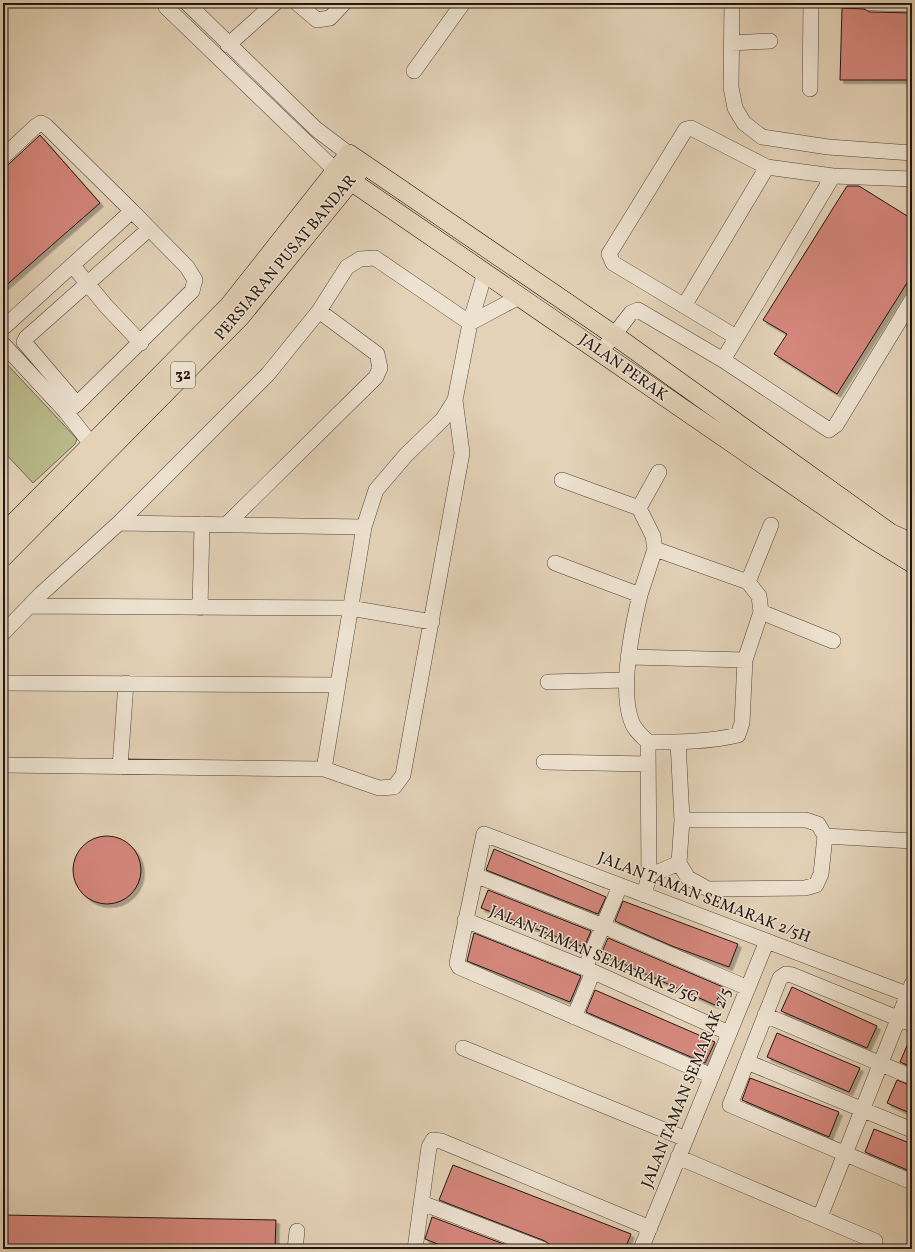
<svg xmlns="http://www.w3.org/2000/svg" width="915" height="1252" viewBox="0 0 915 1252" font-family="Vollkorn,serif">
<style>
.green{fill:#baba8a;stroke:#6e684e}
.building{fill:#d5877b;stroke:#211611;filter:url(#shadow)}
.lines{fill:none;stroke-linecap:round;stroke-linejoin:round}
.minor-casing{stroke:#52453a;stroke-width:16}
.major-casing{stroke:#211611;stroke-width:20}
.minor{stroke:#ede2d0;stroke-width:15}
.major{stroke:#e3d2b7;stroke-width:19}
.labels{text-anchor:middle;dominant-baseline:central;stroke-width:3;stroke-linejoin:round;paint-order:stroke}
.shield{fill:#ede2d0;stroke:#5e534a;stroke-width:1}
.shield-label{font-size:15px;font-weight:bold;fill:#211611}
.street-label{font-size:16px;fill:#211611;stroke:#ede2d0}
</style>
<defs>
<filter id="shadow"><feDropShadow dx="3.5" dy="3.5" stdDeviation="0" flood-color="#0004"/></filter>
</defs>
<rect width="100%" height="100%" fill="#e3d2b7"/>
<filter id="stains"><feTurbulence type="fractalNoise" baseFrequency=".005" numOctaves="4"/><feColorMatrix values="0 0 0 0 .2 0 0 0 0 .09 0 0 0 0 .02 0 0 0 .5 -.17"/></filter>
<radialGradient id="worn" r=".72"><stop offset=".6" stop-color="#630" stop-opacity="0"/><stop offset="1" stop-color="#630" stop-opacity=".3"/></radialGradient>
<path class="green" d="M 3,360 L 77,439 L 75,444 L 33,483 L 3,451 Z"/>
<path class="building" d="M 842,8 L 864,9 L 870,12 L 912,13 L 912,80 L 840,80 Z
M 40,135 L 100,203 L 3,288 L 3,166 L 9,164 Z
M 847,186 L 859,186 L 912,219 L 912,275 L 837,394 L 774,354 L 787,334 L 763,320 Z
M73 870a34 34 0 1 1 68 0a34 34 0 1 1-68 0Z
M 494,849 L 606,897 L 598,914 L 486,870 Z
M 488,890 L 591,931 L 584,947 L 481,908 Z
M 623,901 L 738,944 L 729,967 L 672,946 L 615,921 Z
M 474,933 L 581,976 L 570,1002 L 467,961 Z
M 608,938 L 723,987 L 715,1005 L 601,954 Z
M 792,987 L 877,1026 L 867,1048 L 781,1011 Z
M 595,990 L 715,1042 L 705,1063 L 586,1012 Z
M 777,1033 L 860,1068 L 849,1092 L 767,1057 Z
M 912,1034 L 912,1067 L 900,1062 Z
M 750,1078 L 839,1112 L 829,1137 L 742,1100 Z
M 897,1080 L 912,1086 L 912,1114 L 887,1103 Z
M 874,1129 L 912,1144 L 912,1172 L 865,1152 Z
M 453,1165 L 631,1234 L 625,1249 L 551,1249 L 549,1244 L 545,1241 L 439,1200 Z
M 3,1215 L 276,1220 L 275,1249 L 3,1249 Z
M 432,1217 L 517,1249 L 450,1249 L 425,1239 Z"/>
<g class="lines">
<g class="minor-casing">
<path id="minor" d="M 166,3 L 166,7 L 335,170
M 187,3 L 316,129 L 349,154
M 297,3 L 317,20 L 330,18 L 344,3
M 732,3 L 731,87 L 735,108 L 744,123 L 762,137 L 828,147 L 912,153
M 870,3 L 912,4
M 731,43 L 770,41
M 228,45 L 275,3
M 414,71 L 463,3
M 810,89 L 811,3
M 3,157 L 36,126 L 41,123 L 46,126 L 132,211
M 833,176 L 912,179
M 73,266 L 106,306 L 141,343
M 684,306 L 767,167
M 470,323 L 519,297
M 3,328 L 132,211 L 187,267 L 195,280 L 192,291 L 77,404 L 66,412
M 3,344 L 66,412 L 92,445
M 600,353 L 631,313 L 638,310 L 723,360 L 833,176 L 767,167 L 691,128 L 686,129 L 609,254 L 613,263 L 736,337
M 723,360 L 829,430 L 836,425 L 912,300
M 77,404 L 24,342 L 26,338 L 149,229
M 562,480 L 639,508 L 653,536 L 655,549 L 640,595
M 639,508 L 659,472
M 119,523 L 364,527
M 226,525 L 376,377 L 380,368 L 377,354 L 319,311
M 655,549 L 748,582 L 771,525
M 555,563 L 640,595 C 632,628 620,688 631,720 C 634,730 641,735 648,742 C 678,742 709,742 738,735 L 742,723 L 745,660 L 761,612 L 759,596 L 748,582
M 30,606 L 350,608 L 432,622
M 200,608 L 202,524
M 761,612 L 833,641
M 3,633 L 41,594 L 119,523 L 268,374 L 319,311 L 347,267 L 360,259 L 375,258 L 470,323
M 630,657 L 745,660
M 548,682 L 627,680
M 3,683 L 338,685
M 678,742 L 682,820 L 806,820 L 818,824 L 825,836 L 912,841
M 544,762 L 648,764
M 3,765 L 324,769 L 364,527 L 376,490 L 406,455 L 443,419 L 455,400 L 470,323 L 485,273
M 120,767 L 126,683
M 324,769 L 379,788 L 394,787 L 403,775 L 462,453 L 455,400
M 682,820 L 679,863 L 688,878 L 708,889 L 805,888 L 816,885 L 821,874 L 825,836
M 475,875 L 603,926 L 748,988
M 649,876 L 679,863
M 644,895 L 649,876 L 648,742
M 465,920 L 585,968 L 729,1033
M 585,968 L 620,886
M 765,1015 L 912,1077
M 574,1017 L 593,972
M 912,1024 L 792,975 L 786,974 L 780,978 L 730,1105 L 912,1182
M 463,1048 L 686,1139
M 747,1062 L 912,1130
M 712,1076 L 459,967 L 457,963 L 484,834 L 912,996
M 678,1157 L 875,1241
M 422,1203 L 542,1249
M 820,1217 L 912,984
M 295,1249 L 297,1231
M 415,1249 L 429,1147 L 433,1140 L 441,1141 L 650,1228
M 641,1249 L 767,941"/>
</g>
<g class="major-casing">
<path id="major" d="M 335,170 L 865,534 L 912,563
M 3,534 L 229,306 L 349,154 L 614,335 L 890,533 L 912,543
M 3,557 L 240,317 L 359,171"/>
</g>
<use href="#minor" class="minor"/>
<use href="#major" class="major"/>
</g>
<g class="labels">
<rect class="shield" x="171" y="362" width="24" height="26" rx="3"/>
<g class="shield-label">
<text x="183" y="375">32</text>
</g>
<g class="street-label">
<text transform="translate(286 258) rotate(-50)">PERSIARAN PUSAT BANDAR</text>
<text transform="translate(623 368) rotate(35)">JALAN PERAK</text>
<text transform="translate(704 898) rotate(21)">JALAN TAMAN SEMARAK 2/5H</text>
<text transform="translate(594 955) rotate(23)">JALAN TAMAN SEMARAK 2/5G</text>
<text transform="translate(687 1088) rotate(-68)">JALAN TAMAN SEMARAK 2/5</text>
</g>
</g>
<rect width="915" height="1252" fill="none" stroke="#e3d2b7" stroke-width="16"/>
<rect x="4" y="4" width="907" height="1244" fill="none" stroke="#211611" stroke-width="2"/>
<rect x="8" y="8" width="899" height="1236" fill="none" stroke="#211611"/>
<rect width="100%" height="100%" filter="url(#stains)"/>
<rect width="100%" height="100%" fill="url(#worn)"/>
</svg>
